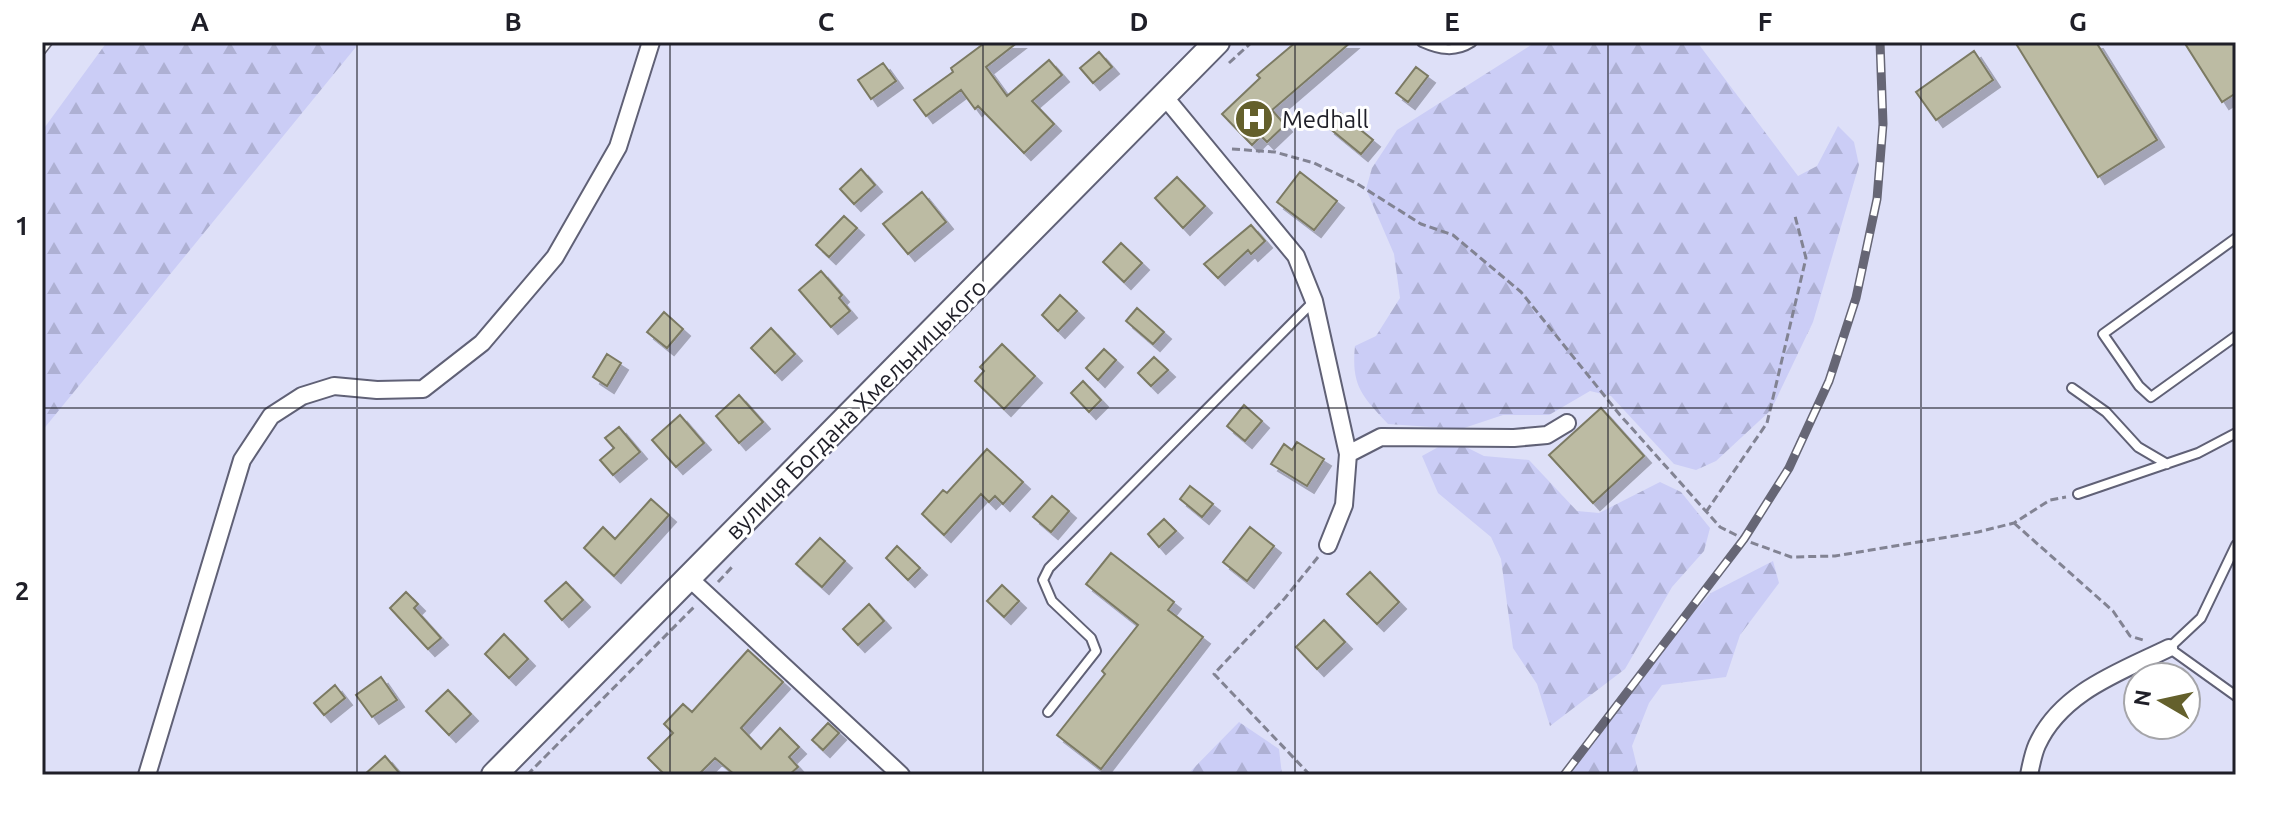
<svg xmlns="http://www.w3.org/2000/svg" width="2278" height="817" viewBox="0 0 2278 817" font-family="Ubuntu,sans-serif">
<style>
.forest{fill:url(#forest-firs)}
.building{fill:#bcbba3;stroke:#7b7a63;stroke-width:2;filter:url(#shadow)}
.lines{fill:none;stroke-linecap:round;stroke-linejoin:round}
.service-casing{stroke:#606176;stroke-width:12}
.minor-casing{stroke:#606176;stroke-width:20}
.primary-casing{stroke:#606176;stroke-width:28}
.path{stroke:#828393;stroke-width:3;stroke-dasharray:8 4;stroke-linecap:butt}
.service{stroke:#fff;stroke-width:8}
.minor{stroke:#fff;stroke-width:16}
.primary{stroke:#fff;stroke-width:24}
.rail-casing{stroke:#666675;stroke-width:9}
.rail{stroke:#fff;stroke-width:6;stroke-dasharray:18;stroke-linecap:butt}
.grid{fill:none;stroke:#1f1f28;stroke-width:2;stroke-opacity:0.55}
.labels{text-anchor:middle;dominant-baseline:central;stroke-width:6;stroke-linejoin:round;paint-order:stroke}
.poi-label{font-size:24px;fill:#1f1f28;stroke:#fff;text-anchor:start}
.street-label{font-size:24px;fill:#1f1f28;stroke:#fff}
.neatline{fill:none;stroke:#1f1f28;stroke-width:3}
.grid-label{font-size:26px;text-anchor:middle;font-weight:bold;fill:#1f1f28}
</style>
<defs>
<pattern id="forest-firs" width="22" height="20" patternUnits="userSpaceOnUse" patternTransform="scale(2)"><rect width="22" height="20" fill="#cbcdf6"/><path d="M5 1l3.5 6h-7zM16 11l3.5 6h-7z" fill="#aeb0d3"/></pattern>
<filter id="shadow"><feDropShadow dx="7" dy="7" stdDeviation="0" flood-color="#0004"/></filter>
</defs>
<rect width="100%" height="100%" fill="#dee0f8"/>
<path class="forest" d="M 107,42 L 360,42 L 42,431 L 42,131 Z
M 1536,42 L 1697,42 L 1798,176 L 1817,166 L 1838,126 L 1854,142 L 1859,165 L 1813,322 L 1771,410 L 1716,461 L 1696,470 L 1674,464 L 1611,396 L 1590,391 L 1549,415 L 1503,415 L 1461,429 L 1388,424 C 1362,396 1351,386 1355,346 L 1376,336 L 1400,298 L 1394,254 L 1366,189 L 1372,168 L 1397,130 Z
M 1442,445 L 1464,446 L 1484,456 L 1529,460 L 1577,511 L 1599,513 L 1660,482 L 1681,492 L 1710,528 L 1704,551 L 1672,587 L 1625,669 L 1550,726 L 1537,684 L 1513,648 L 1501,559 L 1491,537 L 1438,493 L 1422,456 Z
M 1773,561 L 1779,583 L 1740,635 L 1726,677 L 1662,685 L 1649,703 L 1632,746 L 1639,775 L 1563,775 L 1631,682 L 1711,593 Z
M 1239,722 L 1279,749 L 1282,775 L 1187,775 Z"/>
<path class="building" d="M 986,42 L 1018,42 L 986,67 L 1007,96 L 1049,60 L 1062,75 L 1032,101 L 1054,124 L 1024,153 L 978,106 L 975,109 L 961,90 L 926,116 L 914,100 L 953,72 L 951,68 Z
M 1296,42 L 1351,42 L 1272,110 L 1285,125 L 1267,142 L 1261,136 L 1252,145 L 1222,114 L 1260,78 L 1257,75 Z
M 2015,42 L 2096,42 L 2157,140 L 2098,177 Z
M 2184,42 L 2236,42 L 2236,93 L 2222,102 Z
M 1974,51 L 1993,80 L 1936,120 L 1916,92 Z
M 1099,52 L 1112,67 L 1093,83 L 1080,68 Z
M 883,63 L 896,81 L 871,99 L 858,80 Z
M 1416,67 L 1428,76 L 1408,102 L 1396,93 Z
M 1340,113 L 1373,140 L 1361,154 L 1328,127 Z
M 861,169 L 875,185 L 854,204 L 840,189 Z
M 1300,172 L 1337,201 L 1314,230 L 1277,202 Z
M 1177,177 L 1205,206 L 1183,228 L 1155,198 Z
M 922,192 L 946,222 L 908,254 L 883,224 Z
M 844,216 L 857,228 L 829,257 L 816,245 Z
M 1251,225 L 1265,241 L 1251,254 L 1248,250 L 1218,278 L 1204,264 Z
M 1121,243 L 1142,263 L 1124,282 L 1103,262 Z
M 821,271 L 842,295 L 839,298 L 850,311 L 831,327 L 799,290 Z
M 1060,295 L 1077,311 L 1058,331 L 1042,315 Z
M 1137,308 L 1164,332 L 1153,344 L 1126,321 Z
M 664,312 L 683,329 L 667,348 L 647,332 Z
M 771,328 L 795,354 L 775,373 L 751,348 Z
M 1002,344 L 1035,376 L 1004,409 L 975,381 L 984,371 L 980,367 Z
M 1104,349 L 1116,360 L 1098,380 L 1086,368 Z
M 607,354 L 621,363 L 607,386 L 593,377 Z
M 1154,357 L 1168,370 L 1151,386 L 1138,373 Z
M 1083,381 L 1101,400 L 1089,412 L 1071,393 Z
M 739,395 L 763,422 L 739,443 L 716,416 Z
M 1244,405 L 1262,421 L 1245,441 L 1227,426 Z
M 1601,408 L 1644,456 L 1593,503 L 1549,455 Z
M 680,415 L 704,443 L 676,467 L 652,440 Z
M 619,427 L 640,452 L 613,475 L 600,460 L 614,448 L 605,438 Z
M 1297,442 L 1324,459 L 1307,486 L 1271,464 L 1284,444 L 1292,450 Z
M 987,449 L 1023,482 L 1003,504 L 995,496 L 989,502 L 981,494 L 944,535 L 922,514 L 943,490 L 947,493 Z
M 1190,486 L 1213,504 L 1202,517 L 1180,499 Z
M 1052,496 L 1069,511 L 1051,532 L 1033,517 Z
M 651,499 L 669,515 L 614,576 L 584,548 L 603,527 L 615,539 Z
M 1164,519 L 1176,531 L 1159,547 L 1148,534 Z
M 1250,527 L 1274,546 L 1247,581 L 1223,562 Z
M 820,538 L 845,561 L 822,587 L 796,564 Z
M 897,546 L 920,568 L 908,580 L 886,558 Z
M 1111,553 L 1174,602 L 1168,610 L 1203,637 L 1101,769 L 1057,735 L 1105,674 L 1102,671 L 1138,625 L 1086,584 Z
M 1370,572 L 1399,602 L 1377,624 L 1347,594 Z
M 566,582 L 583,600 L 562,620 L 545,601 Z
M 1002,585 L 1019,601 L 1004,617 L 987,601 Z
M 406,592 L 418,604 L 414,608 L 441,638 L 428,649 L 390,608 Z
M 869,604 L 884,621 L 858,645 L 843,629 Z
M 1324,620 L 1345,642 L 1317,669 L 1296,647 Z
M 504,634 L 528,659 L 509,678 L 485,654 Z
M 748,650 L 783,682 L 741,728 L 761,749 L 780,728 L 799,747 L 789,757 L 798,767 L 789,775 L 735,775 L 715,758 L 698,775 L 665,775 L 648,758 L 673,733 L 664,724 L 683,704 L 692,712 Z
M 381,677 L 397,700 L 372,717 L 356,695 Z
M 335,685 L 345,698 L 324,715 L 314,703 Z
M 448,690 L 471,714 L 449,735 L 426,711 Z
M 828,723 L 839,733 L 823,750 L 812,740 Z
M 385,756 L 401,775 L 364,775 Z"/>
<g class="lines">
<g class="service-casing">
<path id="service" d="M 1422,42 C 1440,50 1455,53 1472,42
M 2236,238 L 2103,334 L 2139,386 L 2151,397 L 2236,336
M 2072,388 L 2106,412 L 2138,447 L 2167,464
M 2078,494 L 2198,453 L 2236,433
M 2236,545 L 2201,618 L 2169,648 L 2236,696
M 1048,712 L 1096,651 L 1091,638 L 1052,601 L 1043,580 L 1049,568 L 1314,301"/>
</g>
<g class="minor-casing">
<path id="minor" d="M 1164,96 L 1296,256 L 1314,301 L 1348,454 L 1344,505 L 1328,545
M 1348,454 L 1381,437 L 1514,438 L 1547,435 L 1567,423
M 689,578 L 901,775
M 147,775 L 242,460 L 271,416 L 302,396 L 334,386 L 377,390 L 423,389 L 482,343 L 555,257 L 618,147 L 651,42
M 2029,775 C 2031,765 2033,754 2037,745 C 2061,692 2120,672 2169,648"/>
</g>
<g class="primary-casing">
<path id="primary" d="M 494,775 L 1217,42"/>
</g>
<path class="path" d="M 1229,63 L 1252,42
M 1232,149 L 1275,152 L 1314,163 L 1356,183 L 1421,224 L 1453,235 L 1521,292 L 1620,415 L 1720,527 L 1750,542 L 1791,557 L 1835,556 L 1978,532 L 2014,523 L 2050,500 L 2066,497
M 1706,512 L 1767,423 L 1806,258 L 1795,216
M 2014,523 L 2113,611 L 2130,636 L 2143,640
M 718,582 L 732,567
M 527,775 L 694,607
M 1310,775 L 1214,674 L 1285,598 L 1318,557"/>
<use href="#service" class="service"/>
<use href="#minor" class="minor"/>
<use href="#primary" class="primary"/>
<g class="rail-casing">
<path id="rail" d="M 42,51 L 49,42
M 1564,775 L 1744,539 L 1789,468 L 1829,381 L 1856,298 L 1877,199 L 1883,124 L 1880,42"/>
</g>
<use href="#rail" class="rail"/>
</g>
<path class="grid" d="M 357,42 L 357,775M 670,42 L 670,775M 983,42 L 983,775M 1295,42 L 1295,775M 1608,42 L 1608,775M 1921,42 L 1921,775M 42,408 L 2236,408"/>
<defs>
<g id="hospital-disc" transform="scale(2)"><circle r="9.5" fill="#64602c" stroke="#fff"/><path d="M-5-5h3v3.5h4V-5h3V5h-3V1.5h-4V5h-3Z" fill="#fff"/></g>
</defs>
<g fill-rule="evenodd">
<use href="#hospital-disc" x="1254" y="119"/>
</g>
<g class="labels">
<g class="poi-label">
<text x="1282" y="119">Medhall</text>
</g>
<g class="street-label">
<text transform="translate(856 409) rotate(-45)">вулиця Богдана Хмельницького</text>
</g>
</g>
<rect width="2278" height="817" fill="none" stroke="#ffffff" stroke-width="88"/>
<g transform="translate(2162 701) rotate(279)"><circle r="38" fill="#ffffff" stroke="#a5a5a9" stroke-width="2"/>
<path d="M0-6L14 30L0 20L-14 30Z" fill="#64602c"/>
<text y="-12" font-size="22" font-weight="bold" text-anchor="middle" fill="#1f1f28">N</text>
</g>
<rect x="44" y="44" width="2190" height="729" class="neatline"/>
<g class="grid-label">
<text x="200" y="31">A</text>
<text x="513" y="31">B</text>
<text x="826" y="31">C</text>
<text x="1139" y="31">D</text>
<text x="1452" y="31">E</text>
<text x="1765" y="31">F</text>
<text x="2078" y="31">G</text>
<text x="22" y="235">1</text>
<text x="22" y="600">2</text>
</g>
</svg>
